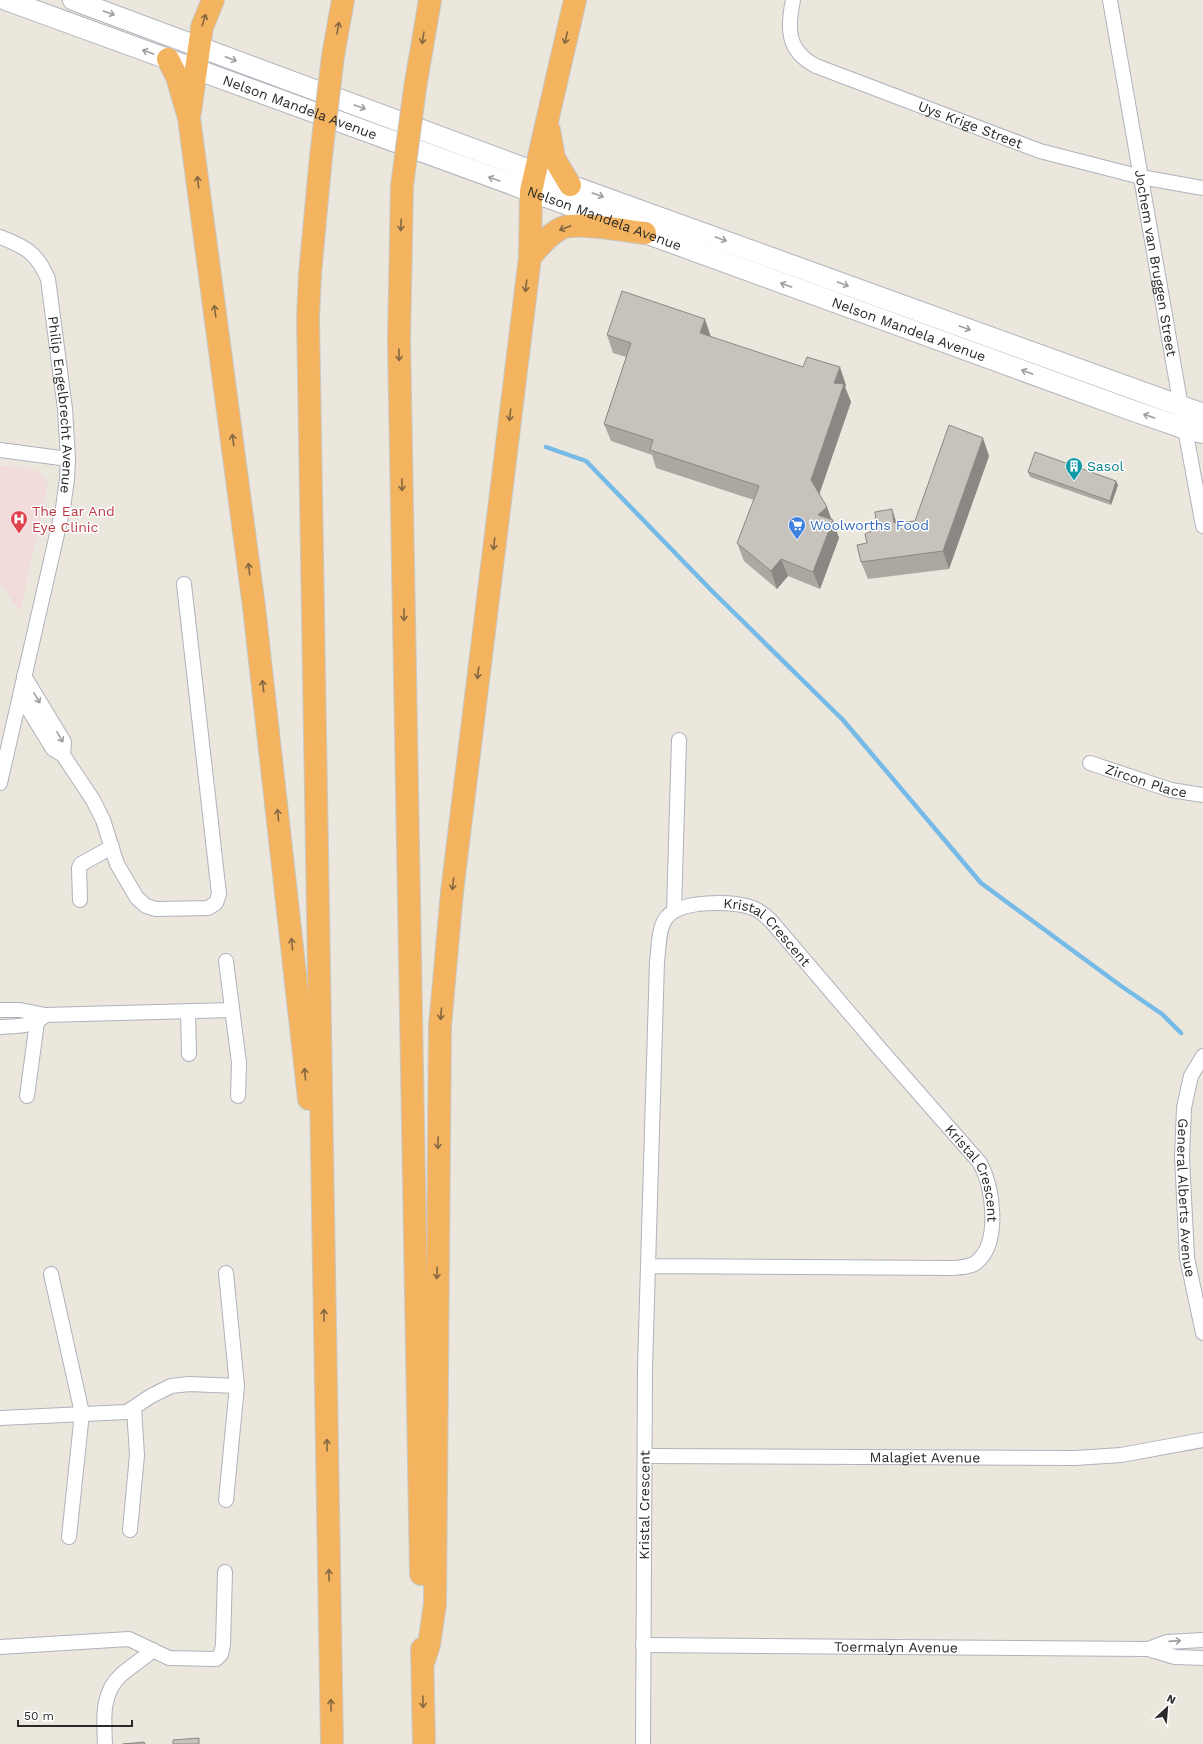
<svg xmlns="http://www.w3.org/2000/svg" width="1203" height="1744" viewBox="0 0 1203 1744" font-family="'Work Sans',sans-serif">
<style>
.medical{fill:#f1dcdb}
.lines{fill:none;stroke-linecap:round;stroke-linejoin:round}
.stream{stroke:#76bae7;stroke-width:4.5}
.street-casing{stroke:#b0b1bd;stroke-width:16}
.secondary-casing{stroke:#b0b1bd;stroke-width:22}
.highway-casing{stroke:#c8c8c8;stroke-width:24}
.street{stroke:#fff;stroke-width:14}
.secondary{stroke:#fff;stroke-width:20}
.highway{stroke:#f4b35f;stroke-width:22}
.highway-bridge-casing{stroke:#c8c8c8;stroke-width:24;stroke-linecap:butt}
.highway-bridge{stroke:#f4b35f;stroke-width:22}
.wall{fill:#aba8a2}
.shaded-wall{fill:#8b8884}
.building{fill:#c7c3bc;stroke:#8b8884}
.oneway{stroke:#9f9f9f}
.oneway2{stroke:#856842}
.labels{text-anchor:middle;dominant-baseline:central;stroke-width:3;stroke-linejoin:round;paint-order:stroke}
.street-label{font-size:14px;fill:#2a2a2a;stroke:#fff}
.culture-label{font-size:14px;fill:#0d838f;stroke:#fff;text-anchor:start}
.health-label{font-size:14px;fill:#be3a42;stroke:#fff;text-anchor:start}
.shop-label{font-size:14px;fill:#366cbe;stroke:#fff;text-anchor:start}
</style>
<rect width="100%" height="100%" fill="#ebe7dd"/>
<path class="medical" d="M 0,465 L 39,471 L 48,484 L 20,612 L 0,583 Z"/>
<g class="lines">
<path class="stream" d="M 546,447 L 586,461 L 711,590 L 843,720 L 981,883 L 1121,986 L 1162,1014 L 1181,1033"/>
<g class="street-casing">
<g id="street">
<path id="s1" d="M 793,0 C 787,29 787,51 816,66 L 1040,151 L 1141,177 L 1203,188"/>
<path id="s2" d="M 1110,0 L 1181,407 L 1203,526"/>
<path id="s3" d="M 0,237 C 26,247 37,253 48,279 L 65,409 L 68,459 L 67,479 L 63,508 L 0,783"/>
<path d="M 0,450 L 68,459"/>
<path d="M 24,676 L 64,742 L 63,755"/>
<path d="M 21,697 L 53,749 L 63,755 L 93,800 L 103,820 L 117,864 L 137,898 L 146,906 L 156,909 L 208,908 L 216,903 L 219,894 L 184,584"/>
<path id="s4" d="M 1090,763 L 1171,790 L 1203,795"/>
<path d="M 80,900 L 79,868 L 81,864 L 112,847"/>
<path d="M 674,911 L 679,740"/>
<path d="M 226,961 L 239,1063 L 238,1096"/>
<path d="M 0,1010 L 20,1010 L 45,1015 L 232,1010"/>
<path d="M 188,1011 L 189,1054"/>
<path d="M 0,1027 C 15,1026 31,1027 43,1017"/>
<path id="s5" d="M 1203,1056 L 1191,1076 L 1188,1089 L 1184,1108 L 1182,1157 L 1187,1258 L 1203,1333"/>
<path d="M 27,1096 L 37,1022"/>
<path d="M 51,1274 L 82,1413 L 69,1537"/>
<path d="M 0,1418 L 127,1412 L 151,1396 L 171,1386 L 189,1384 L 237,1386 L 226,1273"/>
<path id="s6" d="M 645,1456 L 1075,1458 L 1121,1455 L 1203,1440"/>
<path d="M 226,1500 L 237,1386"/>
<path d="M 130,1530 L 137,1455 L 134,1408"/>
<path id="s7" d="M 643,1645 L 1148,1649 L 1175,1657 L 1203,1658"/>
<path d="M 0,1647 L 129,1639 L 169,1658 L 216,1659 L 221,1654 L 223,1645 L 225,1572"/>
<path d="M 1148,1649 L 1167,1642 L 1203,1640"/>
<path d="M 105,1744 C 104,1719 101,1693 121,1675 C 131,1666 143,1659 153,1650"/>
<path id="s8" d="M 643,1744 L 645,1368 L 657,961 C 659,948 658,927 667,917 C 681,900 731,901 750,907 C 758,909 765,915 771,921 L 881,1050 L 980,1163 C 993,1187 1000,1239 979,1260 C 973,1267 963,1267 954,1268 L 648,1266"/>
</g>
</g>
<g class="secondary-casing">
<g id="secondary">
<path id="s9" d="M 6,0 L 1128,409 L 1186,429 L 1203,433"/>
<path d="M 73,0 L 570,185 L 1203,414"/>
</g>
</g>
<g class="highway-casing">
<path id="highway" d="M 333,56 L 343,0
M 168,59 L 177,77 L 189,118 L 254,607 L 309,1099
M 415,88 L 430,0
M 190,112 L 202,27 L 213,0
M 549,130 L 554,158 L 570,185
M 321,156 L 310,274 L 308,317 L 332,1744
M 402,186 L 399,340 L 421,1574
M 530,257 C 540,246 549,234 562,228 C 579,221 624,231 645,233
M 422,1649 L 424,1744
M 423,1663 L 429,1645 L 435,1604 L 440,1026 L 452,892 L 530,257 L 531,191 L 575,0"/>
</g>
<use href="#street" class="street"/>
<use href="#secondary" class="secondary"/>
<use href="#highway" class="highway"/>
<g class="highway-bridge-casing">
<path id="highway-bridge" d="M 321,156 L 333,56
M 402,186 L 415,88"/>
</g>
<use href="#highway-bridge" class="highway-bridge"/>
</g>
<path class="wall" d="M 607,335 L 711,337 L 846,385 L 845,387 L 851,402 L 819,494 L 827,507 L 839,538 L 820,589 L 788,576 L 777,589 L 744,561 L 737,543 L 754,500 L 656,468 L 652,455 L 611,441 L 604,424 L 626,357 L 613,353 Z
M 989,456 L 949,569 L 868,579 L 861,562 L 867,543 L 897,523 L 915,521 Z
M 1028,472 L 1118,485 L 1111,505 L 1030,477 Z"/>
<path class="shaded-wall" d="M 705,319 L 711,337 L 700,333 Z
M 840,367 L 846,385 L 845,387 L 851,402 L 818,498 L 811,480 L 834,383 Z
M 983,438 L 989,456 L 949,569 L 943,551 Z
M 1116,481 L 1118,485 L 1111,505 L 1110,501 Z
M 827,507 L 832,522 L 833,520 L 839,538 L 820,589 L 813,572 L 818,515 Z
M 892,509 L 898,527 L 894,523 Z
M 781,559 L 788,576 L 777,589 L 771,571 Z"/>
<path class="building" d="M 622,291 L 705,319 L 700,333 L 803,367 L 807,357 L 840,367 L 834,383 L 844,384 L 811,480 L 827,507 L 818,515 L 833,520 L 813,572 L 781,559 L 771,571 L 737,543 L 759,486 L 650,450 L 653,440 L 604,424 L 631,343 L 607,335 Z
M 949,425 L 983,438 L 943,551 L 861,562 L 857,545 L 867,543 L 865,534 L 877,529 L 875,512 L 892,509 L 894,523 L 915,521 Z
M 1035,452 L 1116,481 L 1110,501 L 1028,472 Z
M 199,1738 L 199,1744 L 173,1744 L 173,1740 Z
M 144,1742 L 145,1744 L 123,1744 Z"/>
<defs><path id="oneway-shaft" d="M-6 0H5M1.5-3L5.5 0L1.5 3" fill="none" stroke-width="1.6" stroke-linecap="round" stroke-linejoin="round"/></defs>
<g class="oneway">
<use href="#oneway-shaft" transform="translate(109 13) rotate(19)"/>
<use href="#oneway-shaft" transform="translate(148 52) rotate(-160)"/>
<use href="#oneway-shaft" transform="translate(231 59) rotate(21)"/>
<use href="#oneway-shaft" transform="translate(360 107) rotate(20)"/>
<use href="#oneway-shaft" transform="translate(494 179) rotate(-160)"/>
<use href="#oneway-shaft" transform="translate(598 195) rotate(20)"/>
<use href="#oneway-shaft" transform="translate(721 239) rotate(20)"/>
<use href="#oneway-shaft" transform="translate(843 284) rotate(20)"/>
<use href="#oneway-shaft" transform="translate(786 285) rotate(-160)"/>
<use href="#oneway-shaft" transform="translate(965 328) rotate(20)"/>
<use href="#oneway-shaft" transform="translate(1027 372) rotate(-160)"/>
<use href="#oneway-shaft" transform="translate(1149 416) rotate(-161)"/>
<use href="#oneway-shaft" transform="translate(37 698) rotate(59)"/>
<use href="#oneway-shaft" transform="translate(60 737) rotate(60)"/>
<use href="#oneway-shaft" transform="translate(1175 1641) rotate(-4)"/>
</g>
<g class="oneway2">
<use href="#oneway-shaft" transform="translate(204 20) rotate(-72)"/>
<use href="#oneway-shaft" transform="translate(338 28) rotate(-80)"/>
<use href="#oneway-shaft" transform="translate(423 38) rotate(99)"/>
<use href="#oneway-shaft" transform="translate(566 38) rotate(103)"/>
<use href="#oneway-shaft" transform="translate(198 182) rotate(-97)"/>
<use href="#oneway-shaft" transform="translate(401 225) rotate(92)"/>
<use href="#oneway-shaft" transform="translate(565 228) rotate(160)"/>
<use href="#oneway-shaft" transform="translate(526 286) rotate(97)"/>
<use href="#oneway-shaft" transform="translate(215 311) rotate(-98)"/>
<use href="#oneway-shaft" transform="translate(399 355) rotate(89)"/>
<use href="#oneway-shaft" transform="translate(510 415) rotate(97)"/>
<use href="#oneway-shaft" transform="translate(233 440) rotate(-98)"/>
<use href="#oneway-shaft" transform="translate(402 485) rotate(89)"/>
<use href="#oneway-shaft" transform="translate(494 544) rotate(97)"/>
<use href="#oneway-shaft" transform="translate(249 569) rotate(-97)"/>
<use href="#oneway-shaft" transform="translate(404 615) rotate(89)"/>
<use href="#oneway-shaft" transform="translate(478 673) rotate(97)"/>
<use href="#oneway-shaft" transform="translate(263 686) rotate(-97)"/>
<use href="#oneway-shaft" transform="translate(278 815) rotate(-96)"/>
<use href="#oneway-shaft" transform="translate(453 884) rotate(97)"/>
<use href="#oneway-shaft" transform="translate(292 944) rotate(-96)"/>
<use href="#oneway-shaft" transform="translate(441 1014) rotate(95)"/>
<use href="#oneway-shaft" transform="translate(305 1074) rotate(-95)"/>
<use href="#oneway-shaft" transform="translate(438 1143) rotate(91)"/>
<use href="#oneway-shaft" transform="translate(437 1273) rotate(91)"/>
<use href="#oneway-shaft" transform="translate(324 1315) rotate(-91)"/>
<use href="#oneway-shaft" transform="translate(327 1445) rotate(-91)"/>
<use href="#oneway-shaft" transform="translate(329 1575) rotate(-91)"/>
<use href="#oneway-shaft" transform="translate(423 1702) rotate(89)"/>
<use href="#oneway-shaft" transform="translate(331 1705) rotate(-91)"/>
</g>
<defs>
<g id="building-pin" transform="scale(0.9)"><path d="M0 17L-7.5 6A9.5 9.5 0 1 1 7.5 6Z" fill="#0f9aa8" stroke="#fff"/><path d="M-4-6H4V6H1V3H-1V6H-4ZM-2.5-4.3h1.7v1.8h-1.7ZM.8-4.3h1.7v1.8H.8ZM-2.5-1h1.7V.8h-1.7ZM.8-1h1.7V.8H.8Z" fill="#fff"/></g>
<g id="hospital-pin" transform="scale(0.9)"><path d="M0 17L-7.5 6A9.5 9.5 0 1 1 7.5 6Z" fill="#e0444e" stroke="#fff"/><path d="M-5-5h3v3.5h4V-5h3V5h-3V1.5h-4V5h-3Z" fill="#fff"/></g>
<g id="supermarket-pin" transform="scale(0.9)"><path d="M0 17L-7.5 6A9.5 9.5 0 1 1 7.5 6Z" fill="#3f7fe0" stroke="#fff"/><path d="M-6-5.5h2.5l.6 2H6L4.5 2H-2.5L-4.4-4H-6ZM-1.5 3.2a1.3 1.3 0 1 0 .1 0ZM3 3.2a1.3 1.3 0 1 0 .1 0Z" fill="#fff"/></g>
</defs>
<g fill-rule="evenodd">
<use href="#building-pin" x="1074" y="466"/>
<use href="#hospital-pin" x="19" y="519"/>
<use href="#supermarket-pin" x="797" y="525"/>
</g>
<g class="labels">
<g class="street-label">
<text stroke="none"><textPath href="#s9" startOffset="313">Nelson Mandela Avenue</textPath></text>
<text stroke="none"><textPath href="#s1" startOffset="242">Uys Krige Street</textPath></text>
<text stroke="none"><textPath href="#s9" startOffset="637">Nelson Mandela Avenue</textPath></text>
<text stroke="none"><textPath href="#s2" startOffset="267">Jochem van Bruggen Street</textPath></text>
<text stroke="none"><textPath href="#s9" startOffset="961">Nelson Mandela Avenue</textPath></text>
<text stroke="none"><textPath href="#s3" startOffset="193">Philip Engelbrecht Avenue</textPath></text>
<text stroke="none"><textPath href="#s4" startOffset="59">Zircon Place</textPath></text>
<text stroke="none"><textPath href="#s8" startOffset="943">Kristal Crescent</textPath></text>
<text stroke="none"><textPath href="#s8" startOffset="1267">Kristal Crescent</textPath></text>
<text stroke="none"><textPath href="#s5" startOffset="146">General Alberts Avenue</textPath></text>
<text stroke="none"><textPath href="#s6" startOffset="280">Malagiet Avenue</textPath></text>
<text stroke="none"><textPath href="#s8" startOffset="239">Kristal Crescent</textPath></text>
<text stroke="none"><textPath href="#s7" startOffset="253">Toermalyn Avenue</textPath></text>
</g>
<g class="culture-label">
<text x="1087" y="466">Sasol</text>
</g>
<g class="health-label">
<text x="32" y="511">The Ear And<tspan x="32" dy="16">Eye Clinic</tspan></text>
</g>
<g class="shop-label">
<text x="810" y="525">Woolworths Food</text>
</g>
</g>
<g transform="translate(1167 1708) rotate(26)" stroke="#ffffff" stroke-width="3" paint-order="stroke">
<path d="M0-3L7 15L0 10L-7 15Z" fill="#2a2a2a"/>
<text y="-6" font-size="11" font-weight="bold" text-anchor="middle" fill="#2a2a2a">N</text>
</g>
<path d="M18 1720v6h114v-6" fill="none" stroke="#2a2a2a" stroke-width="2"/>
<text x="24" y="1720" font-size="12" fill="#2a2a2a" stroke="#ffffff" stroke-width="3" paint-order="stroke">50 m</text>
</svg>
